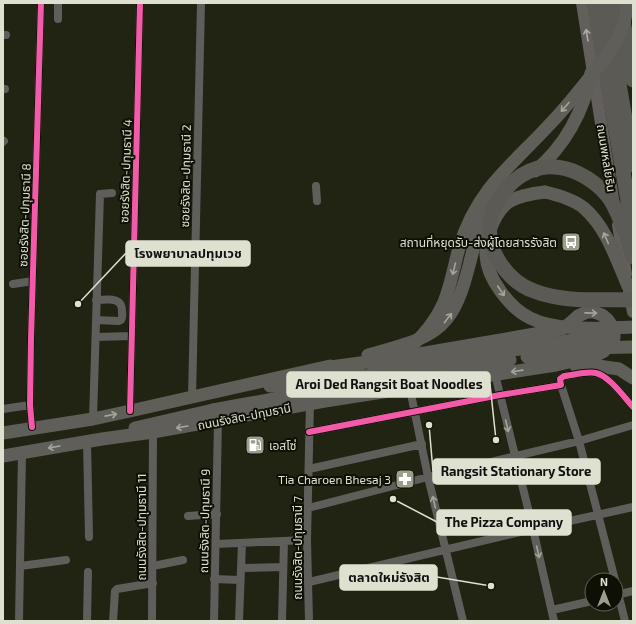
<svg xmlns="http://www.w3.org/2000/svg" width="636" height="624" viewBox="0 0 636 624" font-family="'Exo 2','Noto Sans Thai',sans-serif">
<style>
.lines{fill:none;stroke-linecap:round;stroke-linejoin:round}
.street{stroke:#5f5e5b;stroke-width:8}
.secondary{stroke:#625f5c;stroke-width:12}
.primary{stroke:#5f5e59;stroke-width:13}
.highway{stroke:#5c5a54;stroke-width:15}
.primary-bridge{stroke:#5f5e59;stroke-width:13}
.highway-bridge{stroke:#5c5a54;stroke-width:15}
.cycleway-casing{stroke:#0f1005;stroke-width:8}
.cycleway{stroke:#f35aa7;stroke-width:6}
.oneway{stroke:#acada2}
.oneway2{stroke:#a5a69a}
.oneway3{stroke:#a5a69b}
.labels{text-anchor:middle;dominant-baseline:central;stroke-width:4;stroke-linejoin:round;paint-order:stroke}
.street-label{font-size:12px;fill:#dee1d0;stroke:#0f1005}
.poi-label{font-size:12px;fill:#dee1d0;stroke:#0f1005;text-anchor:end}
.leader{fill:none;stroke:#dee1d0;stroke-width:1.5}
.callout-dot{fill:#dee1d0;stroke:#0f1005;stroke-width:1.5}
.callout{fill:#dee1d0;stroke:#dee1d0;stroke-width:1.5}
.callout-label{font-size:13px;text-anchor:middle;font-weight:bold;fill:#111}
</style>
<rect width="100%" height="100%" fill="#212313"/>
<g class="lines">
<path class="street" d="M 58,19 L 58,3
M 3,35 L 6,35
M 3,89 L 5,89
M 3,142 L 4,141
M 316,186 L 317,201
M 13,284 L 33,281
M 96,320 L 119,321 L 121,320 C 123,317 122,315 122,311 C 122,296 107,300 96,300
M 96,337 L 131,336
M 495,374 L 533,529 L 554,621
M 561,385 L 579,441 L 615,580
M 410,389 L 428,477 L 463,621
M 192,397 L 201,3
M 3,409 L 30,405
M 130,411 L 140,3
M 93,419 L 100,194 L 112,193
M 32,427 L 30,405 L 31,339 L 41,3
M 309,432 L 500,395 L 561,385 L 560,379 L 564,376 C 574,375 587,371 596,373 C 609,376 624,397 633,407
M 87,441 L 89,537
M 309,469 L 422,444
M 308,508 L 428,477 L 579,441 L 633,425
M 188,516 L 217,514
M 216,544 L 307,540
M 20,566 L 66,560
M 153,566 L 183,560
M 241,568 L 283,567
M 214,579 L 240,580
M 309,582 L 533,529 L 633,507
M 616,585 L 625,621
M 616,595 L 633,591
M 552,610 L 592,601
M 19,621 L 22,453
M 87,621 L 88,572
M 113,621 L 115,591 L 117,589 L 153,583
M 152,621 L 153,432
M 214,621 L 218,421
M 239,621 L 242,543
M 282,621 L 284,541
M 309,621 L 307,540 L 310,403"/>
<path class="secondary" d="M 582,3 L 614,205
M 618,225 L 626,274
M 629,292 L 633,312"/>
<path class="primary" d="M 535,171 C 565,146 584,111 591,73
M 545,192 C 558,195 573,199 584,208 C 607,228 616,259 628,286
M 368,355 C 425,339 451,336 467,273 C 472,256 475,239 480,222 L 485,214 L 494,202
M 576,366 L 598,366 L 619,369 L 633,378
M 270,386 L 299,385 L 362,375
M 360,389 L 402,378 L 510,360
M 135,428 L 213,410
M 3,433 L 93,419 L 130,411 L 330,366
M 3,456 L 102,439 L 153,432 L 325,401 L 556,365 L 595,356 L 604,351 L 614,338 L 614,329 L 608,320 L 602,315 L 594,312 L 587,312 L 578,316 L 569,324 L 562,329 L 552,331 L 390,359 L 323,368"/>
<path class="highway" d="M 594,3 L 633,230
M 605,3 L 633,165
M 620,3 L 633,80
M 626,233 L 633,257"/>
<path class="primary-bridge" d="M 545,192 C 534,193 512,197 505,205 C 493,217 485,239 486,255 C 487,279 510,308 530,318 C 558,332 603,328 633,327
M 527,357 C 563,351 597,347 633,347
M 381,372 L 604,335
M 213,410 C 239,405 264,401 290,396 C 326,390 361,384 390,363 C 412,348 433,327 444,302 C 451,285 454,266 459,248 C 465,228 476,206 489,189 C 507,166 529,147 549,125 C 562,112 574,97 586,82 C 604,60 627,34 627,3"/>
<path class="highway-bridge" d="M 626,233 C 620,221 616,206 607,195 C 592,178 569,165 546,167 C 533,168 523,173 514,181 C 489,203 481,234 500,263 C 508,275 520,286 534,291 C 565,303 600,299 633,300"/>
<g class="cycleway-casing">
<path id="cycleway" d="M 130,411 L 140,3
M 32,427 L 30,405 L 31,339 L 41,3
M 309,432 L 500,395 L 561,385 L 560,379 L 564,376 C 574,375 587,371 596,373 C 609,376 624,397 633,407"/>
</g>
<use href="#cycleway" class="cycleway"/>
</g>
<defs><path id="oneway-shaft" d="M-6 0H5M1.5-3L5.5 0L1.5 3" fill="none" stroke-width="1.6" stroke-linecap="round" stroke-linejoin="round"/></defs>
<use class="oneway" href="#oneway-shaft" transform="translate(587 35) rotate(-99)"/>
<g class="oneway2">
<use href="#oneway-shaft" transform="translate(565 107) rotate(131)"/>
<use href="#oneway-shaft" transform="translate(606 238) rotate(-113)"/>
<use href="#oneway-shaft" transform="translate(454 269) rotate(104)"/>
<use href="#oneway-shaft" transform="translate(501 291) rotate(56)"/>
<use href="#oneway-shaft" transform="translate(591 313) rotate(1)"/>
<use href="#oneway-shaft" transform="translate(448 318) rotate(-52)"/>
<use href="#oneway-shaft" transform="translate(517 371) rotate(172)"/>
<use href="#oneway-shaft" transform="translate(111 415) rotate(-11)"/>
<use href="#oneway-shaft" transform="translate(182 427) rotate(170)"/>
<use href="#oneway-shaft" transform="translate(54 447) rotate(170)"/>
</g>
<g class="oneway3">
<use href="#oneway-shaft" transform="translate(507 426) rotate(77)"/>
<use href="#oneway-shaft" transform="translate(434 502) rotate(-103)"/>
<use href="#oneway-shaft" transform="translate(538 552) rotate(77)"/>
</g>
<defs>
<g id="bus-square" transform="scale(1)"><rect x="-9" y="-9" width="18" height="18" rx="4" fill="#9c9e8e" stroke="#0f1005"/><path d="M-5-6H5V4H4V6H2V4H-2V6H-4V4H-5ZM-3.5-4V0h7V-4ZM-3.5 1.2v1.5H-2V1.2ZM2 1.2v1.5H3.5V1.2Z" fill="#fff"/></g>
<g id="fuel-square" transform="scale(1)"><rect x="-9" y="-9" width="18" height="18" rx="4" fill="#9c9e8e" stroke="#0f1005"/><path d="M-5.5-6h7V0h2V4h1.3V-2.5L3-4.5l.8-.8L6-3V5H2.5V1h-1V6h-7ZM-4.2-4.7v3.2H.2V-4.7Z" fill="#fff"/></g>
<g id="pharmacy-square" transform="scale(1)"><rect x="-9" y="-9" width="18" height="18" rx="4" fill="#9c9e8e" stroke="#0f1005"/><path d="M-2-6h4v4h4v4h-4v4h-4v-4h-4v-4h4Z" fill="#fff"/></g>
</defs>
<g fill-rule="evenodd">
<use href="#bus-square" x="571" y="242"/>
<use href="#fuel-square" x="255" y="445"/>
<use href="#pharmacy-square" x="405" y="479"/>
</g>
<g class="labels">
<g class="street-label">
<text transform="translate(607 158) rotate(81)">ถนนพหลโยธิน</text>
<text transform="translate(125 171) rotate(-88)">ซอยรังสิต-ปทุมธานี 4</text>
<text transform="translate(185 176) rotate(-89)">ซอยรังสิต-ปทุมธานี 2</text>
<text transform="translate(24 215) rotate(-88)">ซอยรังสิต-ปทุมธานี 8</text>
<text transform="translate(244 416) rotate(-11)">ถนนรังสิต-ปทุมธานี</text>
<text transform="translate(204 521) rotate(-89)">ถนนรังสิต-ปทุมธานี 9</text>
<text transform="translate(141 527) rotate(-90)">ถนนรังสิต-ปทุมธานี 11</text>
<text transform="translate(297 548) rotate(-90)">ถนนรังสิต-ปทุมธานี 7</text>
</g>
<g class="poi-label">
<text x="557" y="242">สถานที่หยุดรับ-ส่งผู้โดยสารรังสิต</text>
<text x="269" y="445" text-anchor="start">เอสโซ่</text>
<text x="391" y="479">Tia Charoen Bhesaj 3</text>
</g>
</g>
<path class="leader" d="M78 304L126 253M496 440L490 384M429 425L433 471M393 499L437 522M491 586L437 577"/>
<g class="callout-dot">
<circle cx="78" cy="304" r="4"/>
<circle cx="496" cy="440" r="4"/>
<circle cx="429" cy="425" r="4"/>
<circle cx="393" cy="499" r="4"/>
<circle cx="491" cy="586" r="4"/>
</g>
<g class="callout">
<rect x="126" y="241" width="124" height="25" rx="4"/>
<rect x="287" y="372" width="203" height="25" rx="4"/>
<rect x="433" y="459" width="167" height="25" rx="4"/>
<rect x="437" y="510" width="134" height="25" rx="4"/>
<rect x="340" y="565" width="97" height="25" rx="4"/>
</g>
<g class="callout-label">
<text x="188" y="258">โรงพยาบาลปทุมเวช</text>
<text x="389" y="389">Aroi Ded Rangsit Boat Noodles</text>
<text x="516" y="476">Rangsit Stationary Store</text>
<text x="504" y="527">The Pizza Company</text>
<text x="389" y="582">ตลาดใหม่รังสิต</text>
</g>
<rect width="636" height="624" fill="none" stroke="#dee1d0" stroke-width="8"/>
<g transform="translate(604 592)"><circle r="19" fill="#0f1005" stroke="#626456"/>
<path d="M0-3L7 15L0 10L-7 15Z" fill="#9c9e8e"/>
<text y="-6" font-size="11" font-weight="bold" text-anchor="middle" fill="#dee1d0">N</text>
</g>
</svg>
